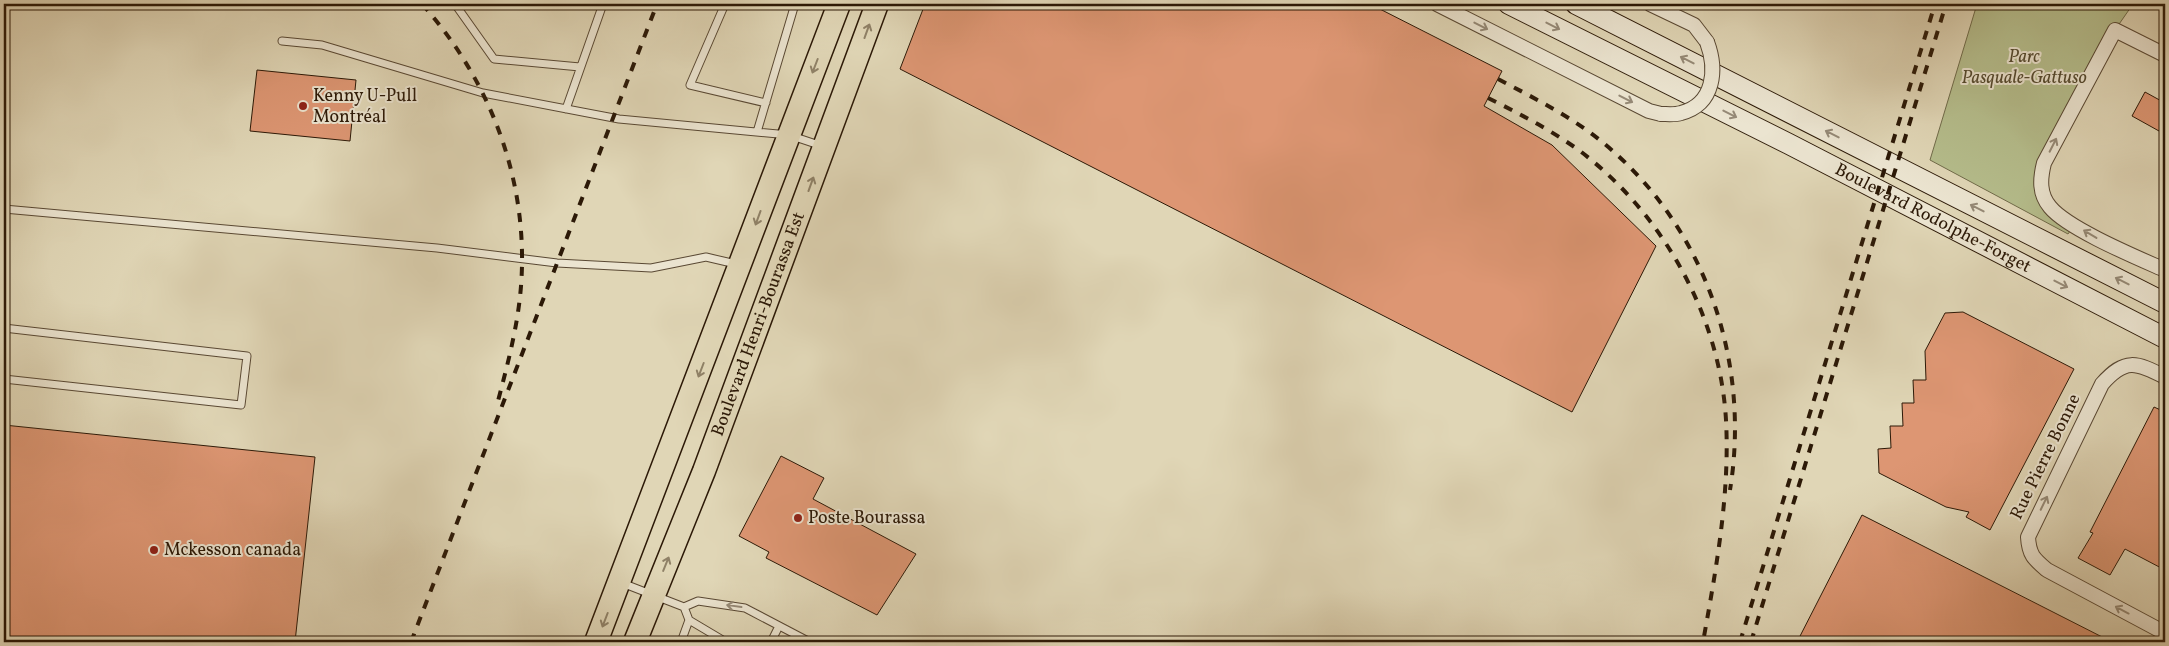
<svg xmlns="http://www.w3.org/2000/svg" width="2169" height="646" viewBox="0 0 2169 646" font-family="Vollkorn,serif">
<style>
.green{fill:#b5bd8c;stroke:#706b4a}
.building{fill:#dd9673;stroke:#2c1907}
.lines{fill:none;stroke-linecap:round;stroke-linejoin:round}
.lane-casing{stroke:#594833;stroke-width:9}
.street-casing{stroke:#594833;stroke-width:16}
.secondary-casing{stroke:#2c1907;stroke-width:22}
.primary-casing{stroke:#2c1907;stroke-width:25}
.lane{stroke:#ebe4d0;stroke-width:7}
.street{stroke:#ebe4d0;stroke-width:14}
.secondary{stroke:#ebe4d0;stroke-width:20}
.primary{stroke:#e0d6b6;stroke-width:22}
.rail{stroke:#2c1907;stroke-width:4;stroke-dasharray:9 9;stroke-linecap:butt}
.street-bridge-casing{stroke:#594833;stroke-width:16;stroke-linecap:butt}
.street-bridge{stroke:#ebe4d0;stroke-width:14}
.oneway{stroke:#958976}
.oneway2{stroke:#8f8167}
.poi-dot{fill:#8f2418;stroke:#ebe4d0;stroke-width:2}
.labels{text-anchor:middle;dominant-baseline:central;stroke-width:4;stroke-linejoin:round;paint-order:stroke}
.park-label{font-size:18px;font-style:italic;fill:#554a2f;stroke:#ebe4d0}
.poi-label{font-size:18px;fill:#2c1907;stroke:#ebe4d0;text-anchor:start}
.street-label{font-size:18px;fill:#2c1907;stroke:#ebe4d0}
</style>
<rect width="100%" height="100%" fill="#e0d6b6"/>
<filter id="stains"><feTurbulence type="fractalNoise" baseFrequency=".004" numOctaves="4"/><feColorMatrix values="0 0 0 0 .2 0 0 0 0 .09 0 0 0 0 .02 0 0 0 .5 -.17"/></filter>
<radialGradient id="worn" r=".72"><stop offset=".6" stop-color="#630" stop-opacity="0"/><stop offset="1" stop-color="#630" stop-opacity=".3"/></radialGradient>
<path class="green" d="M 1977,4 L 2133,4 L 2115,30 L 2044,163 L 2042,191 L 2076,223 L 2068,234 L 1930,160 Z"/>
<path class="building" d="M 925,4 L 1370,4 L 1502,71 L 1484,106 L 1552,145 L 1656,246 L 1572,412 L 900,69 Z
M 257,70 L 356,80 L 350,141 L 250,131 Z
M 2145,92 L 2165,103 L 2165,120 L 2159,131 L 2132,116 Z
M 1963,312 L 2074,369 L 1990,530 L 1966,517 L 1969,512 L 1946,507 L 1879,473 L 1878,449 L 1891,448 L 1890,426 L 1903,426 L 1902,403 L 1914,403 L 1913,380 L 1926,380 L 1925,351 L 1945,313 Z
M 2154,407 L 2165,412 L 2165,570 L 2125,549 L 2110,575 L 2078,558 L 2093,533 L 2090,532 Z
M 4,425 L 315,457 L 295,642 L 4,642 Z
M 781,456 L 824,478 L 813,499 L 916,554 L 877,615 L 766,558 L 769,552 L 739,536 Z
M 1862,515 L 2112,642 L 1797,642 Z"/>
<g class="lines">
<g class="lane-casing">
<path id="lane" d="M 455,4 L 494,59 L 580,67
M 725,4 L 690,85 L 766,103
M 282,41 L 322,45 L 483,93 L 619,119 L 789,135 L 822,146
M 566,109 L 603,4
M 757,132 L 795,4
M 4,209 L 437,248 L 557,263 L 651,268 L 706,257 L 736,264
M 4,328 L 247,356 L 241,405 L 4,379
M 622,583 L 684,607
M 681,642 L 689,620
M 726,642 L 689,620 L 684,607 L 698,601 L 745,608 L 810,642
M 771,642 L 779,626"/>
</g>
<g class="street-casing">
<path id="street" d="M 1437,4 L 1649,111 L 1661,114
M 1650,4 L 1694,25 L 1707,42
M 2165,55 L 2115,30 L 2044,163 C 2040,179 2039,194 2050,207 C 2068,229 2138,258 2165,270
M 2165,377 C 2136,362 2125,358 2102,384 L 2028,537 C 2029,555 2034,559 2047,570 L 2165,633"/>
</g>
<g class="secondary-casing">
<g id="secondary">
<path id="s1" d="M 1509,4 L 1789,144 L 2165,338"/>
<path d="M 1576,4 L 2165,303"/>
</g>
</g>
<g class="primary-casing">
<g id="primary">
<path d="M 596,642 L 839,4"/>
<path id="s2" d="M 635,642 L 704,471 L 877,4"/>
</g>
</g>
<use href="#lane" class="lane"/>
<use href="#street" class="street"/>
<use href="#secondary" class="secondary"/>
<use href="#primary" class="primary"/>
<path class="rail" d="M 422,4 C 491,81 529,182 521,286 C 518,325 508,363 498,401
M 1498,79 C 1534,98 1570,116 1601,141 C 1705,225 1751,361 1730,490
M 1488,98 C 1520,114 1551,130 1580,151 C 1663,214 1720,316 1726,420 C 1730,494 1716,570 1703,642
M 411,642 L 657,4
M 1740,642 L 1935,4
M 1751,642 L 1946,4"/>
<g class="street-bridge-casing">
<path id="street-bridge" d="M 1661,114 C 1667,114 1675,115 1681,113 C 1715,104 1717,69 1707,42"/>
</g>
<use href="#street-bridge" class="street-bridge"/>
</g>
<defs><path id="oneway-shaft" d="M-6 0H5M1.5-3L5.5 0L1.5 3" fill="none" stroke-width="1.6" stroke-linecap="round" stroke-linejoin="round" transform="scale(1.25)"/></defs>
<g class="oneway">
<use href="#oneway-shaft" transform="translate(1481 26) rotate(27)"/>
<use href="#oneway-shaft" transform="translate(1553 26) rotate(27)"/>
<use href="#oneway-shaft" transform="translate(1687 60) rotate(-153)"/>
<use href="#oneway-shaft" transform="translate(1626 99) rotate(27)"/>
<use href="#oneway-shaft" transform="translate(1730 114) rotate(27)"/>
<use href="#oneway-shaft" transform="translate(1832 134) rotate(-153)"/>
<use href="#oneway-shaft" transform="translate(2053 145) rotate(-63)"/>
<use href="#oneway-shaft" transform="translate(1977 208) rotate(-153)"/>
<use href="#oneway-shaft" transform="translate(2090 234) rotate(-149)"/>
<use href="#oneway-shaft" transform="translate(2122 281) rotate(-153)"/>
<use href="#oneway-shaft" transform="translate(2061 284) rotate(27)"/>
<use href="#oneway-shaft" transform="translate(2044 503) rotate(-64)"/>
<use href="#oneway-shaft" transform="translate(734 606) rotate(-172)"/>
<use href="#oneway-shaft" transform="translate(2122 610) rotate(-152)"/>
</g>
<g class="oneway2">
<use href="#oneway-shaft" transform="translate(867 31) rotate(-70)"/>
<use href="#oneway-shaft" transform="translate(815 66) rotate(111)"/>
<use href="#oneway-shaft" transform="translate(811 184) rotate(-70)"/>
<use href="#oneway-shaft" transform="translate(758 218) rotate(110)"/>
<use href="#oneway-shaft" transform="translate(701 370) rotate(111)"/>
<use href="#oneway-shaft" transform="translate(666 564) rotate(-68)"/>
<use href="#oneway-shaft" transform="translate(605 620) rotate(111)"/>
</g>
<g class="poi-dot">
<circle cx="303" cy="106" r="5"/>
<circle cx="798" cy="518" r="5"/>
<circle cx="154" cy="550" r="5"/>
</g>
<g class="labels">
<g class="park-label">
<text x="2024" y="57">Parc<tspan x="2024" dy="21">Pasquale-Gattuso</tspan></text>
</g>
<g class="poi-label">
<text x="313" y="96">Kenny U-Pull<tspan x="313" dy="21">Montréal</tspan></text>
<text x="808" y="518">Poste Bourassa</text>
<text x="164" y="550">Mckesson canada</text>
</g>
<g class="street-label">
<text stroke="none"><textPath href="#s1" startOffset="475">Boulevard Rodolphe-Forget</textPath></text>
<text stroke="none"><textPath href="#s2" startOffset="341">Boulevard Henri-Bourassa Est</textPath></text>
<text transform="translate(2046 457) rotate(-64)">Rue Pierre Bonne</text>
</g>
</g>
<rect width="2169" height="646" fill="none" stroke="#e0d6b6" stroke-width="20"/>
<rect x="5" y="5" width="2159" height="636" fill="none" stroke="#2c1907" stroke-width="2.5"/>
<rect x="10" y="10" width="2149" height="626" fill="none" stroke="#2c1907"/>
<rect width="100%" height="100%" filter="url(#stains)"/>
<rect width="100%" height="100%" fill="url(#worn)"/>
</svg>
